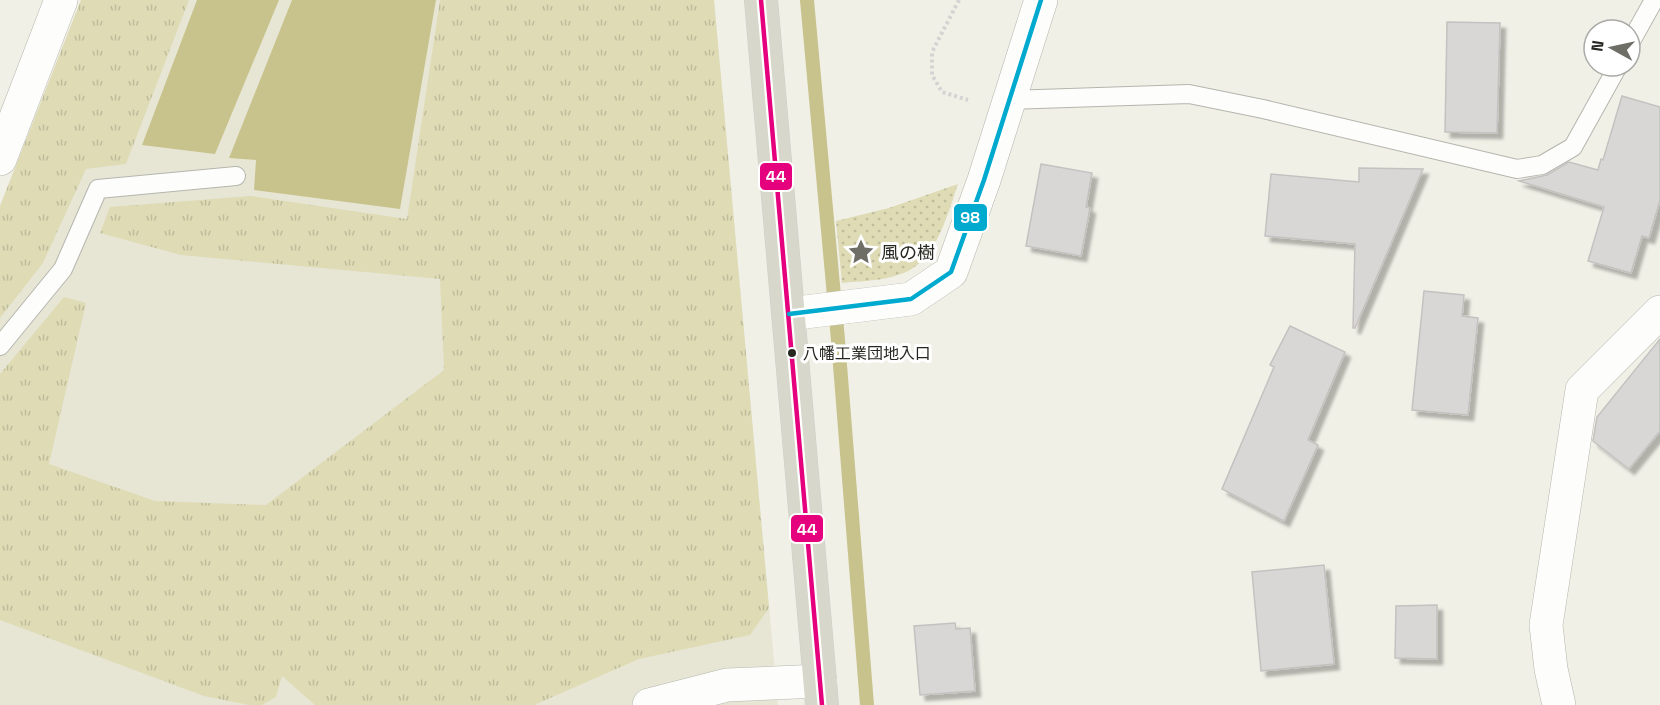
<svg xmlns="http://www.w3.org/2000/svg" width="1660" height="705" viewBox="0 0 1660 705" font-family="'Space Grotesk','Noto Sans JP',sans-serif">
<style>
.built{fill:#e7e6d5}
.grass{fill:url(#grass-tufts)}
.park{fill:url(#park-dots)}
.water{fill:#c8c38c}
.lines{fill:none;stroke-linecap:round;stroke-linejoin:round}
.stream{stroke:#c8c38c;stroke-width:14}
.building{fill:#d9d7d5;stroke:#c4c2c0;stroke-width:1.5;filter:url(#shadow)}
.lane-casing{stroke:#b5b5ae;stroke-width:20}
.street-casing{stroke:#b5b5ae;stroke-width:34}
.secondary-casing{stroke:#b5b5ae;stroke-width:34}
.highway-casing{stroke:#cfceca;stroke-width:34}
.path{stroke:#d3d3d1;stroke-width:4;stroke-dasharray:3 3;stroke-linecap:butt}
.lane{stroke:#fdfdfb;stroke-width:18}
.street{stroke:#fdfdfb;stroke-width:33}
.secondary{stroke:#fdfdfb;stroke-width:33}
.highway{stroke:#d8d7cb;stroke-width:33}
.bus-1-casing{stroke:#fff;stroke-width:9}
.bus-2-casing{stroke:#fff;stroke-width:9}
.bus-1{stroke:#e5007d;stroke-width:4.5}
.bus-2{stroke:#00a9ce;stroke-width:4.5}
.bus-dot{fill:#272721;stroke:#fff;stroke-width:2}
.labels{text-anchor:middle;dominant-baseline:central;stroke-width:6;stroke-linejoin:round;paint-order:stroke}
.bus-label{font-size:16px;fill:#272721;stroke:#fff;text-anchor:start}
.poi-label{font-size:18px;fill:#272721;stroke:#fff;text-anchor:start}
.line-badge{stroke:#fff;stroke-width:2}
.badge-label{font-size:16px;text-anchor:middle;font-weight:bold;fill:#fff}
</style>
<defs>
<pattern id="grass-tufts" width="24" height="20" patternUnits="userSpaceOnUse" patternTransform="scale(1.5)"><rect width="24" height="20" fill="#dedbb5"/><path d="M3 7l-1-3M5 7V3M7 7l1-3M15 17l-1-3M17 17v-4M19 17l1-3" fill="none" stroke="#bebc9b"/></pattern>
<pattern id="park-dots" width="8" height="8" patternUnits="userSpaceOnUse" patternTransform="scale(1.5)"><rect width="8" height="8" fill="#dedbb5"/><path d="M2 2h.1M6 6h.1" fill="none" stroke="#bebc9b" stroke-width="1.8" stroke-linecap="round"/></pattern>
<filter id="shadow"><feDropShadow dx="5.5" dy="5.5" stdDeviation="1.5" flood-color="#0004"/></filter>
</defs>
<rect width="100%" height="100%" fill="#f1f0e7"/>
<path class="built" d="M 81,0 L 714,0 L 778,705 L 0,705 L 0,206 Z"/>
<path class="grass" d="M 81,0 L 189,0 L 126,164 L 86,169 L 43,263 L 0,318 L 0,206 Z
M 440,0 L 714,0 L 769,608 L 750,635 L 639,659 L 534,705 L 315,705 L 282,676 L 276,697 L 262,705 L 249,705 L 204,696 L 0,620 L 0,374 L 64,297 L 86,303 L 49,464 L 155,501 L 266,505 L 444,370 L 440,279 L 181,255 L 100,233 L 110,207 L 251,196 L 407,219 Z"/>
<path class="park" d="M 958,184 C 947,216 935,265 898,275 C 881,281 860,281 842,283 L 836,221 L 889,208 Z"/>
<path class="water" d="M 197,0 L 279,0 L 215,154 L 142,145 Z
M 292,0 L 436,0 L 400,209 L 254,190 L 256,160 L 229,158 Z"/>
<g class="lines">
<path class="stream" d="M 807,0 L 838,340 L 867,705"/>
</g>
<path class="building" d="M 1447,22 L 1500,23 L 1497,133 L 1445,132 Z
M 1622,96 L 1660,107 L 1660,200 L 1649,238 L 1642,236 L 1631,273 L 1588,261 L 1604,207 L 1519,181 L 1547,175 L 1569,162 L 1598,170 L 1601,159 L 1603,160 Z
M 1041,164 L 1092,173 L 1086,207 L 1090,208 L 1081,256 L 1026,246 Z
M 1359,168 L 1423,169 L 1355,328 L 1353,328 L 1355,244 L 1265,236 L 1271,174 L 1359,182 Z
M 1424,291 L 1464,295 L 1462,316 L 1478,318 L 1468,415 L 1412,410 Z
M 1290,326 L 1345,352 L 1308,440 L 1318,445 L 1284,521 L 1222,489 L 1274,367 L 1270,365 Z
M 1660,339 L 1660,431 L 1629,469 L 1593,441 L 1597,417 Z
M 1324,565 L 1334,664 L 1261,671 L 1252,572 Z
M 1437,605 L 1437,659 L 1395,658 L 1396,606 Z
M 955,623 L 956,629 L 970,628 L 975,691 L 920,695 L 914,626 Z"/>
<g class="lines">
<g class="lane-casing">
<path id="lane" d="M 1630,43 L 1654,0
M 1011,100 L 1189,94 L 1263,109 L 1517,169 L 1542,165 L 1573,147 L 1618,66
M 0,346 L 63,269 L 98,189 L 236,176"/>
</g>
<g class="street-casing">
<path id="street" d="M 0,159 L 61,0
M 789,314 L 911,299 L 951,272 L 984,180 L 1041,0
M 1559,705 L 1551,669 L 1546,625 L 1582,390 L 1660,312"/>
</g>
<g class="secondary-casing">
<path id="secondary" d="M 649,705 L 727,685 L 820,681"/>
</g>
<g class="highway-casing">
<path id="highway" d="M 761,0 L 822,705"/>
</g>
<path class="path" d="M 959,0 L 932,52 L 932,75 L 942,92 L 968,100"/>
<use href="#lane" class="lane"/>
<use href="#street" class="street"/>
<use href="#secondary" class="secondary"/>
<use href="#highway" class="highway"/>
<g class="bus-1-casing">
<path id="bus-1" d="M 761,0 L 822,705"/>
</g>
<g class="bus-2-casing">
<path id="bus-2" d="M 789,314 L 911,299 L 951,272 L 984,180 L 1041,0"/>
</g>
<use href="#bus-1" class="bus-1"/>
<use href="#bus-2" class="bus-2"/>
</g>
<defs>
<g id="sight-bare" transform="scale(2.07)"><path d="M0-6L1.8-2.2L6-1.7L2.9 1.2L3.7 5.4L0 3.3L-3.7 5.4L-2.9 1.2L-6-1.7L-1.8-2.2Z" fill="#6e6d66" stroke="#fff" stroke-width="2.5" paint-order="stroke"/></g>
</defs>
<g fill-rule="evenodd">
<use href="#sight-bare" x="861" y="252"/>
</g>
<circle class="bus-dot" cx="792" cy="353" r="5"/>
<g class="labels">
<g class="bus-label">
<text x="803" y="353">八幡工業団地入口</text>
</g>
<g class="poi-label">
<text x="881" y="252">風の樹</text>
</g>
</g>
<g class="line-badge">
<rect x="759" y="162" width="34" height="29" rx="6" fill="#e5007d"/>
<rect x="953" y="203" width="35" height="29" rx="6" fill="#00a9ce"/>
<rect x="790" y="514" width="34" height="29" rx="6" fill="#e5007d"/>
</g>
<g class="badge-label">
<text x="776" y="182">44</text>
<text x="970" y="223">98</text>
<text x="807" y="535">44</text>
</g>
<g transform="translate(1612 48) rotate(278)"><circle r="28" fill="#ffffff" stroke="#a9a9a6" stroke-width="1.5"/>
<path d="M0-4.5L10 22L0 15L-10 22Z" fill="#6e6d66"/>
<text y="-9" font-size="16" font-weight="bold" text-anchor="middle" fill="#272721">N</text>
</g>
</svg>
